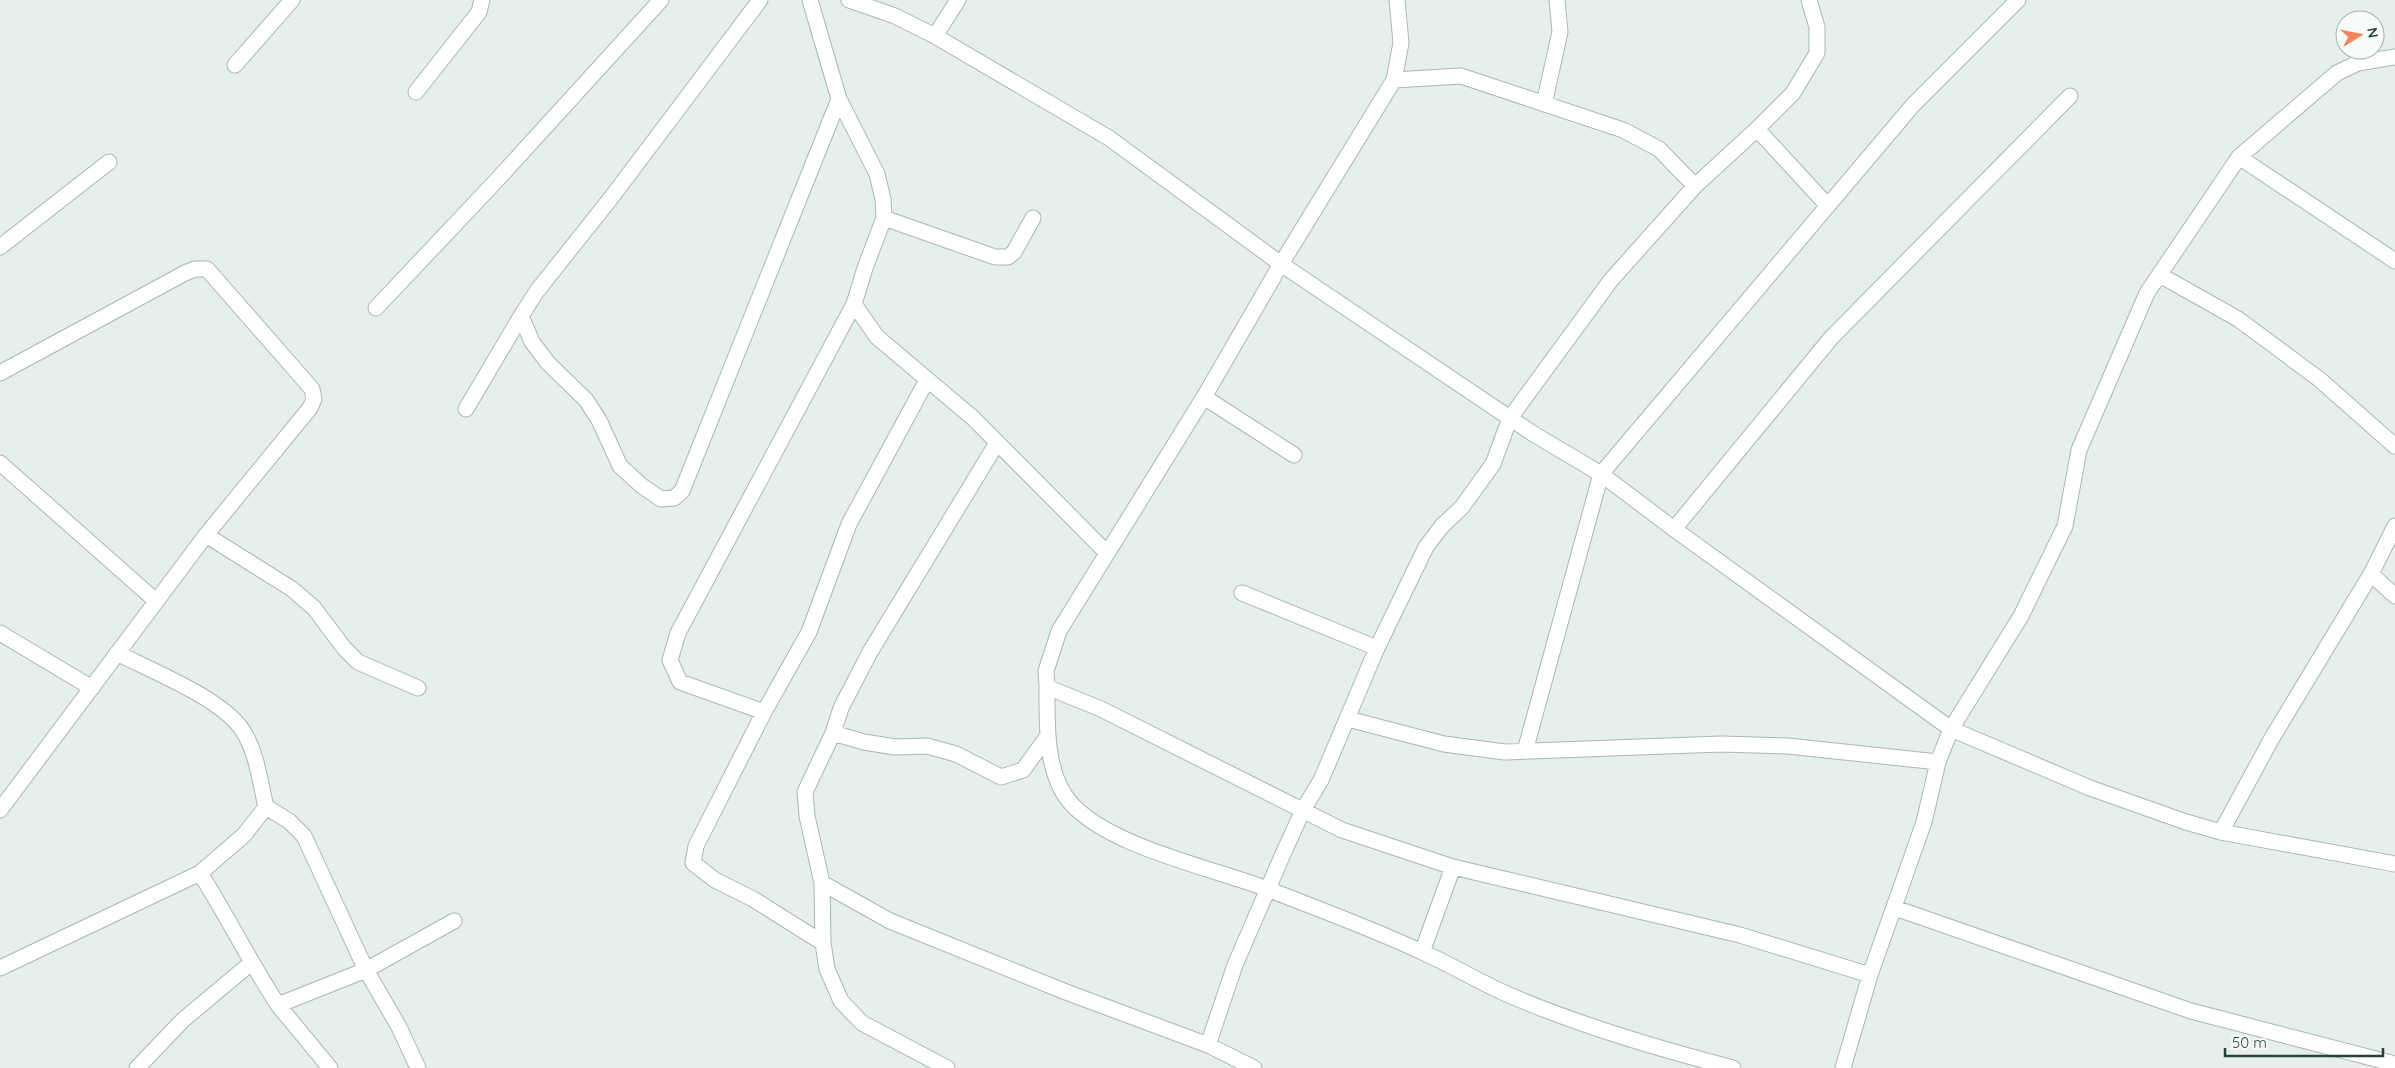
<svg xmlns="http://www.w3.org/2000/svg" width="2395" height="1068" viewBox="0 0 2395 1068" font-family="Quicksand,sans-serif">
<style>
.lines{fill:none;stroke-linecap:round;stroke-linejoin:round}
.minor-casing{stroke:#a8b8b2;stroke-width:17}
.tertiary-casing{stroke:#a8b8b2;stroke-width:17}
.minor{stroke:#fff;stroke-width:15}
.tertiary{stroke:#fff;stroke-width:15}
</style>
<rect width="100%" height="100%" fill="#e6efeb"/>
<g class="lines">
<g class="minor-casing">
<path id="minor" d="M 760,0 L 611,198 L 537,291 L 521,316 L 532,342 L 548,363 L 586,400 L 599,420 L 620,466 L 642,486 L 661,499 L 674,498 L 682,491 L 839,99
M 1397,0 L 1401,43 L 1394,80 L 1281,264 L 1204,397 L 1059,631 L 1046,671 L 1047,687 L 1101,709 L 1342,830 L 1453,867 L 1740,935 L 1870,975
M 935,36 L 958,0
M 235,65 L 292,0
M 1394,80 L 1461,76 L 1623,130 L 1659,149 L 1695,186
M 416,92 L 479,12 L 482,0
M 1544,104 L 1560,32 L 1557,0
M 1757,129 L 1827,205
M 2239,157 L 2395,261
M 884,218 L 995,257 L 1008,257 L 1014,252 L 1033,218
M 0,247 L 109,162
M 2158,277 L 2167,279 L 2238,319 L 2319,379 L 2395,446
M 854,304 L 877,337 L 973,418 L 1107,553
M 376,308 L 496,181 L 661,0
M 0,373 L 185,273 L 195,269 L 207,269 L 312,389 L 314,399 L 310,408 L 206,535 L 0,810
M 1204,397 L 1294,455
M 466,409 L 521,316
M 0,463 L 156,601
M 1674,529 L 1831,338 L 2070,96
M 206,535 L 292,589 L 314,608 L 344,648 L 358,662 L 418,688
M 2371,574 L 2395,596
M 1242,593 L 1377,648
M 0,633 L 92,688
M 1047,687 C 1047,722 1045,772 1069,801 C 1107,847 1214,868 1270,890 C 1321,910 1373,929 1422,952 C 1452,965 1479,982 1509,995 C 1581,1026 1656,1048 1733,1068
M 764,712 L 680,682 L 670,660 L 678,633 L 854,304 L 865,268 L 884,218 L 883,199 L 877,174 L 839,99 L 810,0
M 1348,719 L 1444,744 L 1505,752 L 1721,744 L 1788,746 L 1938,762
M 833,733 L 864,742 L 895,747 L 927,746 L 956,754 L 1001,777 L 1023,770 L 1047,737
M 1525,751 L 1601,474 L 1913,105 L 2018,0
M 266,807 L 289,821 L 304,836 L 366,970 L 399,1027 L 418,1068
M 2221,832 L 2272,738 L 2371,574 L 2395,526
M 200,873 C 227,916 250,962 278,1005 L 366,970 L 454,921
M 822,883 L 890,921 L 1066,992 L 1208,1045 L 1254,1068
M 1895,908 L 2191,1011 L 2395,1064
M 823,943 L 753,899 L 715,880 L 693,863 L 696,846 L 764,712 L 809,632 L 849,524 L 927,380
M 1422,952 L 1453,867
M 0,968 L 200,873 L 244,835 L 266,807 C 260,782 257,753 243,731 C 223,699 152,671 117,653
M 278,1005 L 330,1068
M 1208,1045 L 1235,965 L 1283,854 L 1303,810 L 1321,780 L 1377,648 L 1426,547 L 1442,526 L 1462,507 L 1493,464 L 1510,418 L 1611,280 L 1695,186 L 1757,129 L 1793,93 L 1817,53 L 1817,27 L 1809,0
M 137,1068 L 183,1020 L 251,963
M 947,1068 L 862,1023 L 841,1001 L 827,969 L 823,943 L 822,883 L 807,816 L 805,792 L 833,733 L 841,708 L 870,652 L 997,443
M 1843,1068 L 1870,975 L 1924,822 L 1938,762 L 1951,729 L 2021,616 L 2065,526 L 2079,450 L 2147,293 L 2239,157 L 2337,73 L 2358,63 L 2395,57"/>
</g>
<g class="tertiary-casing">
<path id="tertiary" d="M 849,0 L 895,16 L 935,36 L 1109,138 L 1281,264 L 1532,433 L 1601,474 L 1674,529 L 1951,729 L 2090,788 L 2186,822 L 2221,832 L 2395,864"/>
</g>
<use href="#minor" class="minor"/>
<use href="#tertiary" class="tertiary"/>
</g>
<g transform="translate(2360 35) rotate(80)"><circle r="24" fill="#f7fbf9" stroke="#a3b1ad"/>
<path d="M0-4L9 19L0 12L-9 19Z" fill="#f4845f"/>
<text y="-8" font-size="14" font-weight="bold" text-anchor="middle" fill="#24423a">N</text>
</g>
<path d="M2225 1048v8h158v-8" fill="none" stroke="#24423a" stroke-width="2.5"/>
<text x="2232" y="1048" font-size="15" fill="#24423a" stroke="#f7fbf9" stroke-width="4" paint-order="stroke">50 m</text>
</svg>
